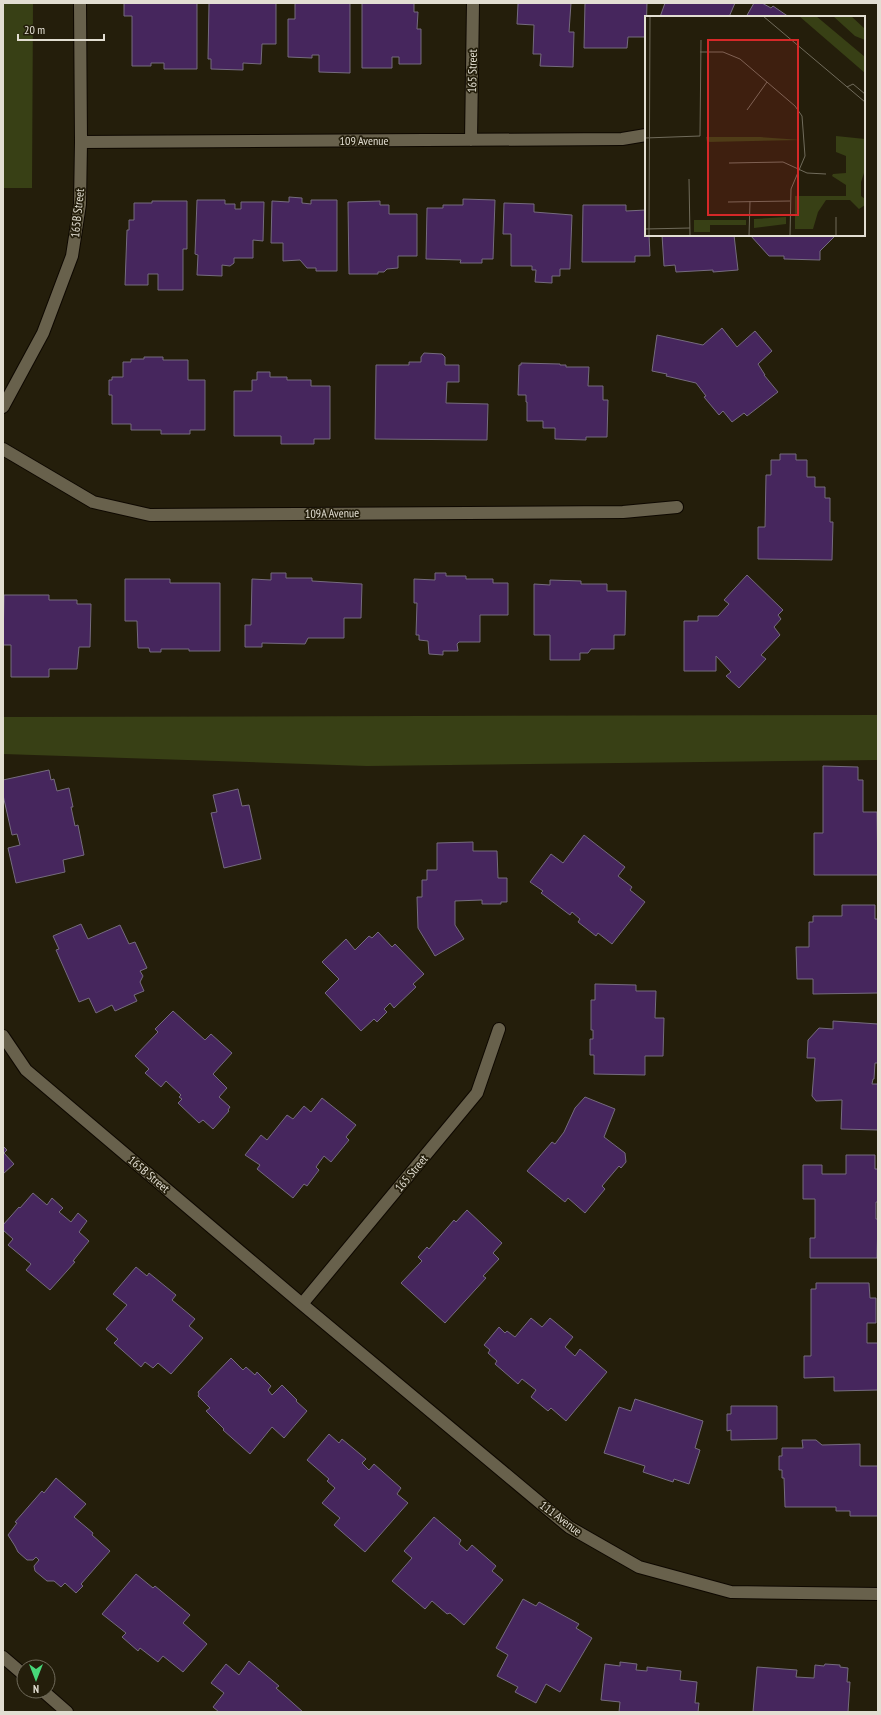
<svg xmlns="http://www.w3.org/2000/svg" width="881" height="1715" viewBox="0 0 881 1715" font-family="'PT Sans Narrow',sans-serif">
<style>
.green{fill:#384015}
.building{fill:#46265d;stroke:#756b7e}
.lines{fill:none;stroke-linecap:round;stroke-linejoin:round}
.minor-casing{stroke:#0e0800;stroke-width:14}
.minor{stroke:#68614c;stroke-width:12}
.labels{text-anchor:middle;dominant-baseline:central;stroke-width:3.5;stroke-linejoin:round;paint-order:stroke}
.street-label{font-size:12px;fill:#e2ded2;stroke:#241e0b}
.inset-road{fill:none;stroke:#706b5b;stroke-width:1}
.view{fill:#d62828;fill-opacity:0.15;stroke:#d62828;stroke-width:2}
.inset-edge{fill:none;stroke:#e2ded2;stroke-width:2}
</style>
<rect width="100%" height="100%" fill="#241e0b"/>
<path class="green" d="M 3,3 L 33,3 L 32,188 L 3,188 Z
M 878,715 L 878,760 L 367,766 L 3,754 L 3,717 Z"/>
<path class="building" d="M 124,3 L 197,3 L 197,69 L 164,69 L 164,63 L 151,63 L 151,66 L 132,66 L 132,16 L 124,16 Z
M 209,3 L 276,3 L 276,44 L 262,44 L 261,64 L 243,63 L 243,70 L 211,69 L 211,59 L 208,59 Z
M 295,3 L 350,3 L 350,73 L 319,72 L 319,55 L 312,55 L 312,58 L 288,57 L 288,19 L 295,19 Z
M 362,3 L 414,3 L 414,12 L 418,12 L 417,29 L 421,29 L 421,64 L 399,64 L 399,57 L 392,57 L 392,68 L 362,68 Z
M 519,3 L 571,3 L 569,32 L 574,32 L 573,67 L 540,66 L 541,54 L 533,54 L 534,25 L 517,24 L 518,4 Z
M 585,3 L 647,3 L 646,37 L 628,37 L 627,48 L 584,48 Z
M 665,3 L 735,3 L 729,17 L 660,17 Z
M 754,3 L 762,3 L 771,8 L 773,6 L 789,17 L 746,17 Z
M 289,197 L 302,198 L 302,203 L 311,204 L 311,200 L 337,200 L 337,271 L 316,271 L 316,268 L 307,268 L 300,260 L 283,261 L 283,243 L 271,243 L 272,201 L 289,202 Z
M 463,199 L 495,200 L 493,259 L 482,259 L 482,263 L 460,263 L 461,260 L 426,259 L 427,208 L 443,208 L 443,205 L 463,205 Z
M 197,200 L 225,200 L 225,204 L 235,204 L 235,209 L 241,209 L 241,202 L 264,202 L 263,241 L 253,240 L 253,258 L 234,258 L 234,263 L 230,266 L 222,265 L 222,276 L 197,275 L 198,255 L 195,254 Z
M 152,201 L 187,201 L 187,249 L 183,249 L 183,290 L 158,290 L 158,274 L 148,274 L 148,285 L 125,285 L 127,230 L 129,230 L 129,220 L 134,220 L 134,203 L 152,203 Z
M 380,201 L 380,205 L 389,205 L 389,214 L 417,214 L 417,256 L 398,256 L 398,268 L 387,269 L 384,272 L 378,272 L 378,274 L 349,274 L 348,202 Z
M 504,203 L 534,204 L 534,212 L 572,215 L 570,269 L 560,269 L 560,276 L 552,276 L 552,283 L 535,282 L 536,270 L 532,270 L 532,266 L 511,266 L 511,234 L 503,234 Z
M 583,205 L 626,205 L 626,211 L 646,210 L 646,235 L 649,235 L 650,256 L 635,256 L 635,262 L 582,262 Z
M 662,235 L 734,235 L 738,270 L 713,272 L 713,270 L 676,272 L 675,265 L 664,266 Z
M 750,235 L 836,235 L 820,251 L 820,260 L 784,259 L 784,256 L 769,256 Z
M 722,328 L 737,347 L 755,331 L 772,351 L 758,364 L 765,375 L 764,375 L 778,392 L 747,416 L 744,413 L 732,422 L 723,411 L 719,415 L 704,397 L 706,396 L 696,383 L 666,376 L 667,374 L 652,371 L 657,335 L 703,345 Z
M 424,353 L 442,354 L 445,357 L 445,365 L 459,365 L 459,382 L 447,382 L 446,403 L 488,404 L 487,440 L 375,439 L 376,365 L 409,365 L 409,362 L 421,362 L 421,357 Z
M 144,357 L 163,357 L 163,360 L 188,360 L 188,380 L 205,380 L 205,430 L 190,430 L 190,434 L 161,434 L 161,430 L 131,430 L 131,424 L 112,424 L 112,395 L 109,395 L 109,380 L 112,380 L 112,377 L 123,377 L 123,362 L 131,362 L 131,359 L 144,359 Z
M 521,363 L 560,364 L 560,365 L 566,365 L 566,367 L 589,367 L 588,386 L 603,386 L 603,400 L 608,400 L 607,437 L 586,437 L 586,440 L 555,439 L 555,428 L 543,428 L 543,421 L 527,421 L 527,402 L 526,402 L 526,395 L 518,395 L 519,365 L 521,365 Z
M 257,372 L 270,372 L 270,377 L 287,377 L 287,380 L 311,380 L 311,386 L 330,386 L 330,439 L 314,439 L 314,444 L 281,444 L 281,436 L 234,436 L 234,391 L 252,391 L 252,380 L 257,380 Z
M 780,454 L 796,454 L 796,460 L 807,460 L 807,477 L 815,477 L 815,487 L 825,487 L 825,498 L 830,498 L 830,522 L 833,522 L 832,560 L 758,559 L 758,527 L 765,527 L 766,475 L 771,475 L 771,460 L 780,460 Z
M 271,573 L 286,573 L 286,578 L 312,578 L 312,581 L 362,584 L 361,618 L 344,618 L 344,638 L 308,638 L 305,644 L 262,643 L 262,647 L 245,647 L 245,625 L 251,625 L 252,579 L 271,580 Z
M 435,573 L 446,573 L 446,576 L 466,576 L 466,579 L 493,579 L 493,583 L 508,583 L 508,615 L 480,615 L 480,642 L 459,642 L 457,644 L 458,651 L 443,651 L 443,655 L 429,654 L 428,641 L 419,640 L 419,635 L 416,635 L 417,603 L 414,603 L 414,579 L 435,580 Z
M 747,575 L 783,610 L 778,615 L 781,619 L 774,627 L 780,635 L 761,655 L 766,659 L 739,688 L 726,676 L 731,672 L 716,656 L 716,671 L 684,671 L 684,621 L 698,621 L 698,616 L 718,616 L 729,604 L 724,600 Z
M 125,579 L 170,579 L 170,583 L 220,583 L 220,651 L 189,651 L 189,649 L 161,649 L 161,652 L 150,652 L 149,648 L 138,648 L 137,621 L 125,621 Z
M 550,580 L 581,581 L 581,584 L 607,584 L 607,591 L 626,591 L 625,635 L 614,635 L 614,649 L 591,649 L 588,653 L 580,653 L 580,660 L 550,660 L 550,635 L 534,635 L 534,584 L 550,585 Z
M 4,595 L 49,595 L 49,600 L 77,600 L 77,604 L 91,604 L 90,647 L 79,647 L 77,669 L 49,669 L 49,677 L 11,677 L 11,645 L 3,645 Z
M 823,766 L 858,767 L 858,780 L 863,780 L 863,812 L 877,812 L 878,875 L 814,875 L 814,833 L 823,833 Z
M 49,770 L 51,780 L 54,779 L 57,791 L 69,788 L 73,807 L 71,807 L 75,826 L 78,825 L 84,855 L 63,860 L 65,872 L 16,883 L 8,848 L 20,845 L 17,834 L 12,835 L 3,795 L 3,780 Z
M 238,789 L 242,806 L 249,805 L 261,859 L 224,868 L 211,813 L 217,812 L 213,795 Z
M 584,835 L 625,867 L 618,876 L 632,887 L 630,890 L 645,902 L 612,944 L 598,933 L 596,936 L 578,922 L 580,919 L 572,912 L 570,915 L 541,893 L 543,891 L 530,882 L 551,854 L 563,863 Z
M 473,842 L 473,851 L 497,851 L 498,878 L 507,878 L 507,902 L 501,902 L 501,904 L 482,904 L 482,900 L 455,901 L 455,925 L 464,939 L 435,956 L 418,928 L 417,897 L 422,897 L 422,880 L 427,880 L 427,870 L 437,870 L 437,843 Z
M 842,905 L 875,905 L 875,919 L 878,919 L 878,993 L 813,994 L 813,979 L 797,979 L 796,947 L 809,947 L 809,922 L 813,922 L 813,916 L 842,916 Z
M 81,924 L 88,939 L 120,925 L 129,944 L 135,942 L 147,968 L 140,971 L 143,976 L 140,982 L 144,991 L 134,995 L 137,1001 L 115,1011 L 112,1005 L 96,1013 L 89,998 L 79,1002 L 56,950 L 59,949 L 53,936 Z
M 378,932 L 392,947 L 395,944 L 424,974 L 413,984 L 416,987 L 394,1008 L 390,1003 L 384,1009 L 387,1012 L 377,1022 L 374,1019 L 361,1031 L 325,993 L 339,979 L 322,962 L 346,939 L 355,950 L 369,936 L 372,938 Z
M 595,984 L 636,985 L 636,991 L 656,991 L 655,1018 L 664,1018 L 663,1056 L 645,1056 L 645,1075 L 594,1074 L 594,1055 L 590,1055 L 590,1039 L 593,1039 L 593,1030 L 591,1030 L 591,1000 L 595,1000 Z
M 173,1011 L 205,1040 L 211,1034 L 232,1053 L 213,1074 L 227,1088 L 219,1097 L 230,1107 L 228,1110 L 229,1111 L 213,1129 L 203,1120 L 199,1123 L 178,1103 L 182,1099 L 179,1097 L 181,1095 L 166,1081 L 161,1087 L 145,1073 L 149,1069 L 135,1056 L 158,1032 L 155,1029 Z
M 833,1021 L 878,1024 L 878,1063 L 875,1063 L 874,1079 L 873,1079 L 872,1084 L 878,1084 L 878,1130 L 841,1129 L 842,1100 L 816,1101 L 812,1096 L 815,1058 L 807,1058 L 808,1040 L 819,1028 L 833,1029 Z
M 585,1097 L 615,1109 L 604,1137 L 625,1153 L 626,1162 L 621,1168 L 619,1166 L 602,1186 L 605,1189 L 585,1213 L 568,1198 L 565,1202 L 527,1171 L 552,1142 L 555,1144 L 564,1132 L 575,1108 Z
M 322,1098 L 356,1125 L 346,1137 L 349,1140 L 331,1162 L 324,1156 L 316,1167 L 319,1170 L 307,1186 L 304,1184 L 293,1198 L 257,1169 L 260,1165 L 245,1155 L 261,1135 L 267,1140 L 287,1115 L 293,1119 L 304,1106 L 311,1112 Z
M 3,1146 L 7,1150 L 4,1153 L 14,1164 L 3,1174 Z
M 846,1155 L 875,1155 L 875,1169 L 878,1169 L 878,1202 L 876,1202 L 876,1219 L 878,1219 L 877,1258 L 810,1258 L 810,1238 L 815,1238 L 815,1199 L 803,1199 L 803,1165 L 822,1165 L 822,1174 L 846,1174 Z
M 33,1193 L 47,1205 L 52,1198 L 63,1208 L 59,1212 L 71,1222 L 78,1213 L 87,1221 L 79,1232 L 89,1241 L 73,1261 L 75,1262 L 50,1290 L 26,1270 L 31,1264 L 8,1245 L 13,1239 L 3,1230 L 3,1225 L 19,1207 L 20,1208 Z
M 467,1210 L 502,1243 L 493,1253 L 499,1259 L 483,1276 L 486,1278 L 445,1323 L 401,1283 L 422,1261 L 418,1257 L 427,1247 L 429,1249 L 454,1220 L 456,1222 Z
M 136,1267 L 147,1276 L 149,1273 L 176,1295 L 172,1300 L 195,1319 L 189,1326 L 203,1338 L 171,1374 L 158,1363 L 153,1368 L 145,1362 L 141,1367 L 114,1343 L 118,1339 L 106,1329 L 127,1305 L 113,1294 Z
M 816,1283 L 869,1283 L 870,1298 L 876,1298 L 876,1323 L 867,1323 L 867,1343 L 878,1343 L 878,1390 L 834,1391 L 834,1377 L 804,1378 L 804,1356 L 811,1356 L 811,1289 L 816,1289 Z
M 531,1318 L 542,1327 L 550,1318 L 573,1337 L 565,1347 L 575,1356 L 580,1349 L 607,1372 L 566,1421 L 551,1408 L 548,1411 L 531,1397 L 536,1390 L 522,1379 L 518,1384 L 495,1364 L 497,1361 L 488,1353 L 490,1350 L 484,1345 L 499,1327 L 505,1333 L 507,1331 L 515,1337 Z
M 231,1358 L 243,1370 L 246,1367 L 255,1375 L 257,1372 L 271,1386 L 268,1390 L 272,1395 L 282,1385 L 297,1400 L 296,1401 L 307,1411 L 284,1438 L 272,1427 L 250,1454 L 223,1430 L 224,1429 L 206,1411 L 210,1408 L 198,1396 L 199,1394 L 198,1392 Z
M 635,1399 L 703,1421 L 695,1448 L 700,1450 L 689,1484 L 674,1479 L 673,1482 L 643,1472 L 645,1466 L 604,1453 L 619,1407 L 631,1411 Z
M 731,1406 L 777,1406 L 777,1439 L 731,1440 L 731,1430 L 727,1431 L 727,1414 L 731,1414 Z
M 329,1434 L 339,1443 L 342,1439 L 366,1459 L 362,1463 L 369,1470 L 374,1464 L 401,1488 L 397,1494 L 408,1503 L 365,1552 L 334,1525 L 340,1518 L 322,1503 L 335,1488 L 327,1481 L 329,1479 L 307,1460 Z
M 802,1440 L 816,1440 L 822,1445 L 860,1444 L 860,1466 L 878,1466 L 878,1516 L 850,1516 L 850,1511 L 836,1511 L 836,1507 L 785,1507 L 784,1478 L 782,1478 L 782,1470 L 779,1470 L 779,1456 L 782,1456 L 782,1448 L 803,1448 Z
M 56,1478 L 86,1504 L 74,1517 L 93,1533 L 92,1535 L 110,1551 L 81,1584 L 83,1586 L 76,1593 L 65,1583 L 61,1587 L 54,1581 L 47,1581 L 35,1571 L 34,1566 L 39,1560 L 36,1557 L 33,1560 L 27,1560 L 18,1552 L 15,1546 L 8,1535 L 17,1523 L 15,1522 L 42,1491 L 44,1493 Z
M 434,1517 L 461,1540 L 459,1544 L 467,1551 L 472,1545 L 496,1566 L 492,1571 L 503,1580 L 464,1625 L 450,1613 L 447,1614 L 432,1601 L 425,1609 L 392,1581 L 412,1558 L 404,1551 Z
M 136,1574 L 153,1588 L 155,1586 L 190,1615 L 183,1623 L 207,1644 L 183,1672 L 163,1656 L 158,1662 L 140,1648 L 138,1651 L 122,1637 L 126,1633 L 102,1614 Z
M 523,1599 L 536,1606 L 539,1602 L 579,1624 L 576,1628 L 592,1638 L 560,1692 L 546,1684 L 536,1703 L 515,1692 L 518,1687 L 497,1676 L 508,1655 L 496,1648 Z
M 249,1661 L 279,1686 L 276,1688 L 303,1712 L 219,1712 L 213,1707 L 224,1693 L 211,1683 L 226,1664 L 239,1675 Z
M 620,1662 L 637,1664 L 636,1670 L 647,1671 L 647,1667 L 681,1671 L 680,1680 L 697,1682 L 695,1703 L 699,1703 L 698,1712 L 619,1712 L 620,1702 L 601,1700 L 605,1664 L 620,1666 Z
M 825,1664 L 840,1665 L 840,1667 L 848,1668 L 847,1682 L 850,1682 L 848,1712 L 753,1712 L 757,1667 L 797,1670 L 796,1677 L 814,1678 L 815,1665 L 824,1666 Z"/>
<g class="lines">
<g class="minor-casing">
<path id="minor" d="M 471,140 L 473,3
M 81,142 L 622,139 L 646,135
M 3,407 L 43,333 L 72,256 L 80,204 L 81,142 L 80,3
M 3,449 L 93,502 L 150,515 L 623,512 L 677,507
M 3,1036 L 26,1070 L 302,1304 L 569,1527 L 639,1567 L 731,1592 L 878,1594
M 302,1304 L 477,1093 L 499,1029
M 3,1657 L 24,1675
M 43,1691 L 67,1712"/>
</g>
<use href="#minor" class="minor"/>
</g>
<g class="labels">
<g class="street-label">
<text transform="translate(472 71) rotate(-89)">165 Street</text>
<text x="364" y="140">109 Avenue</text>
<text transform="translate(77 213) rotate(-84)">165B Street</text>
<text transform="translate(332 513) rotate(-1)">109A Avenue</text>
<text transform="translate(411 1173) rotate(-50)">165 Street</text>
<text transform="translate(149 1174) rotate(40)">165B Street</text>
<text transform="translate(561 1518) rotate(37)">111 Avenue</text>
</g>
</g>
<g transform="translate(645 16)">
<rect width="220" height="220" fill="#241e0b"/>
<path d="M 154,0 L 171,0 L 220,41 L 220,57 ZM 188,0 L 206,0 L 220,13 L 220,24 L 210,20 ZM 191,120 L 220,123 L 220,154 L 216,166 L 216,180 L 220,183 L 220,189 L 214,193 L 205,184 L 181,184 L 173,196 L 168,213 L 150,213 L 150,180 L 201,180 L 201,169 L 187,160 L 188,158 L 201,157 L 201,140 L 191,136 ZM 61,121 L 115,121 L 156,124 L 62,126 ZM 141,201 L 141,208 L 109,212 L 109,203 ZM 49,204 L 101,204 L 101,209 L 65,209 L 65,216 L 49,216 Z" fill="#384015"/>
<path class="inset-road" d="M 118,0 L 220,86M 55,36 L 78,36 L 95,43 L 150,90 L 157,100 L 160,140 L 146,173 L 145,220M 202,71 L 208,68 L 220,78M 102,94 L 122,66M 0,122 L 55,120 L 56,24M 84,147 L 138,146 L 162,157 L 181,158M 44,163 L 45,220M 83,186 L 145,185M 0,213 L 45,212M 4,220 L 5,0M 104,220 L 105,185M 191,220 L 191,201"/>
<path class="view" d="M 63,24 L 153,24 L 153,199 L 63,199 Z"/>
<rect width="220" height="220" class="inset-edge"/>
</g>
<rect width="881" height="1715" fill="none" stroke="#e2ded2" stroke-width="8"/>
<g transform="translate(36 1679) rotate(180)"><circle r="19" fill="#241e0b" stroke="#706b5b"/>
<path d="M0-3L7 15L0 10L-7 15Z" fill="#47d779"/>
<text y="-6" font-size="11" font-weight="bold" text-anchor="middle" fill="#e2ded2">N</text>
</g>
<path d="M18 34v6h86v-6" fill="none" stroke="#e2ded2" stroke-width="2"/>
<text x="24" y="34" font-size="12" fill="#e2ded2" stroke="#241e0b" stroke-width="3" paint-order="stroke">20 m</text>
</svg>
